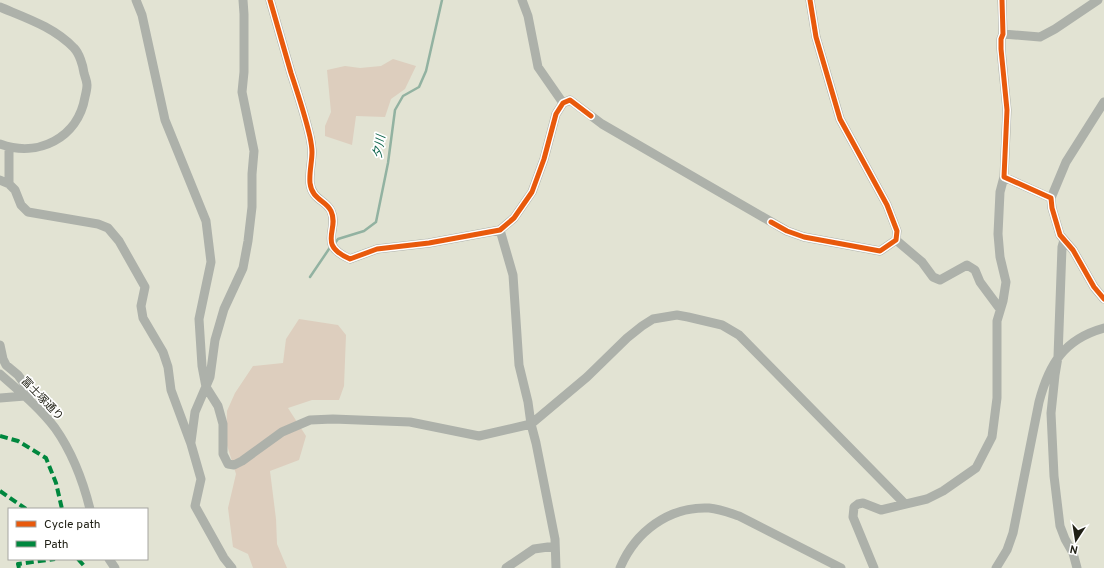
<svg xmlns="http://www.w3.org/2000/svg" width="1104" height="568" viewBox="0 0 1104 568" font-family="Overpass,'Noto Sans JP',sans-serif">
<style>
.green{fill:#ddcebe}
.lines{fill:none;stroke-linecap:round;stroke-linejoin:round}
.stream{stroke:#92b2a1;stroke-width:2.5}
.minor{stroke:#adb1aa;stroke-width:9}
.quiet{stroke:#00873e;stroke-width:4;stroke-dasharray:8 4;stroke-linecap:butt}
.cycleway-casing{stroke:#fff;stroke-width:8}
.cycleway{stroke:#e8590c;stroke-width:5}
.labels{text-anchor:middle;dominant-baseline:central;stroke-width:3.5;stroke-linejoin:round;paint-order:stroke}
.street-label{font-size:11px;fill:#202015;stroke:#fff}
.water-label{font-size:12px;font-style:italic;fill:#0f654d;stroke:#fff}
</style>
<rect width="100%" height="100%" fill="#e2e3d3"/>
<path class="green" d="M 393,59 L 416,66 L 405,89 L 391,99 L 385,117 L 356,116 L 352,145 L 325,136 L 325,126 L 331,112 L 327,70 L 345,66 L 360,68 L 381,66 Z
M 299,319 L 338,325 L 346,335 L 344,386 L 339,400 L 312,400 L 288,408 L 306,436 L 299,460 L 270,471 L 276,519 L 277,544 L 287,568 L 253,568 L 248,554 L 233,547 L 228,508 L 236,474 L 226,442 L 227,411 L 235,393 L 253,366 L 283,363 L 286,339 Z"/>
<g class="lines">
<path class="stream" d="M 335,243 L 338,239 L 364,231 L 376,222 L 388,163 L 395,110 L 403,96 L 419,87 L 426,71 L 442,0
M 310,277 L 331,246"/>
<path class="minor" d="M 136,0 L 142,15 L 165,120 L 206,221 L 211,262 L 199,319 L 202,366 L 206,387 L 218,406 L 223,424 L 223,454 L 228,464 L 234,465 L 242,461 L 282,432 L 310,420 L 333,419 L 410,422 L 479,436 L 531,424 L 587,377 L 627,338 L 642,326 L 653,319 L 677,315 L 688,317 L 722,325 L 739,335 L 905,504
M 270,0 C 277,25 284,49 291,73 C 298,94 305,115 310,137 C 311,142 312,147 312,152 C 312,162 309,173 310,183 C 312,200 326,200 331,211 C 340,230 316,244 350,259 L 377,249 L 429,243 L 500,230 L 514,218 L 532,192 L 544,159 L 556,114 L 563,103 L 570,100 L 602,124 L 787,231 L 804,237 L 880,251 L 896,240 L 897,231 L 887,205 L 840,119 L 816,37 L 810,0
M 522,0 L 528,16 L 538,67 L 563,103
M 0,7 C 26,18 54,27 74,48 C 79,53 83,65 84,73 C 85,77 87,81 87,85 C 87,88 86,93 85,97 C 78,138 38,158 0,144
M 1003,34 L 1040,37 L 1055,29 L 1098,0
M 1004,177 L 1051,198 L 1052,208 L 1060,235 L 1073,250 L 1094,287 L 1104,299
M 0,180 L 9,184 L 9,147
M 9,184 L 15,190 L 21,205 L 28,212 L 98,224 L 108,228 L 119,241 L 145,287 L 141,306 L 143,318 L 163,352 L 168,367 L 171,390 L 191,444 L 201,479 L 195,506 L 224,558 L 232,568
M 1051,198 L 1066,162 L 1104,102
M 500,230 L 513,275 L 519,365 L 528,402 L 531,424 L 536,443 L 555,539 L 556,568
M 896,240 L 922,262 L 933,277 L 940,280 L 967,265 L 975,270 L 980,282 L 1000,309
M 1064,240 L 1062,247 L 1058,357 L 1055,375 L 1051,413 L 1054,476 L 1060,526 L 1065,539 L 1073,553 L 1077,568
M 0,345 L 3,359 L 6,365 L 18,375 L 26,386 L 29,399
M 0,374 C 19,391 39,407 55,428 C 72,452 83,481 90,509
M 0,398 L 25,396
M 191,442 L 195,412 L 210,377 L 215,340 L 224,309 L 243,268 L 248,241 L 252,207 L 252,174 L 254,151 L 242,92 L 244,72 L 244,14 L 243,0
M 109,559 L 115,568
M 506,568 L 534,549 L 555,546
M 620,568 C 635,532 669,506 709,508 C 720,509 730,513 739,516 L 841,568
M 874,568 L 853,517 L 854,507 L 858,504 L 863,503 L 881,510 L 927,499 L 943,491 L 976,468 L 992,437 L 997,398 L 997,321 L 1003,301 L 1006,282 L 1000,257 L 998,234 L 1000,192 L 1004,177 L 1007,110 L 1001,49 L 1001,39 L 1003,34 L 1002,0
M 996,568 L 1007,550 L 1013,533 L 1039,402 C 1049,364 1064,339 1104,328"/>
<path class="quiet" d="M 0,436 L 18,441 L 46,458 L 56,483 L 62,509
M 0,491 L 26,509
M 78,559 L 86,568
M 19,568 L 18,564 L 55,559"/>
<g class="cycleway-casing">
<path id="cycleway" d="M 270,0 C 277,25 284,49 291,73 C 298,94 305,115 310,137 C 311,142 312,147 312,152 C 312,162 309,173 310,183 C 312,200 326,200 331,211 C 340,230 316,244 350,259 L 377,249 L 429,243 L 500,230 L 514,218 L 532,192 L 544,159 L 556,114 L 563,103 L 570,100 L 591,116
M 1002,0 L 1003,34 L 1001,39 L 1001,49 L 1007,110 L 1004,177 L 1051,198 L 1052,208 L 1060,235 L 1073,250 L 1094,287 L 1104,299
M 771,222 L 787,231 L 804,237 L 880,251 L 896,240 L 897,231 L 887,205 L 840,119 L 816,37 L 810,0"/>
</g>
<use href="#cycleway" class="cycleway"/>
</g>
<g class="labels">
<g class="street-label">
<text transform="translate(42 399) rotate(46)">富士塚通り</text>
</g>
<g class="water-label">
<text transform="translate(380 147) rotate(-81)">夕川</text>
</g>
</g>
<rect x="8" y="508" width="140" height="52" fill="#ffffff" stroke="#a6a6a1"/>
<rect x="16" y="521" width="20" height="6" fill="#e8590c" stroke="#a6a6a1"/>
<text x="44" y="528" font-size="12" fill="#202015">Cycle path</text>
<rect x="16" y="541" width="20" height="6" fill="#00873e" stroke="#a6a6a1"/>
<text x="44" y="548" font-size="12" fill="#202015">Path</text>
<g transform="translate(1076 540) rotate(192)" stroke="#ffffff" stroke-width="3" paint-order="stroke">
<path d="M0-3L7 15L0 10L-7 15Z" fill="#202015"/>
<text y="-6" font-size="11" font-weight="bold" text-anchor="middle" fill="#202015">N</text>
</g>
</svg>
